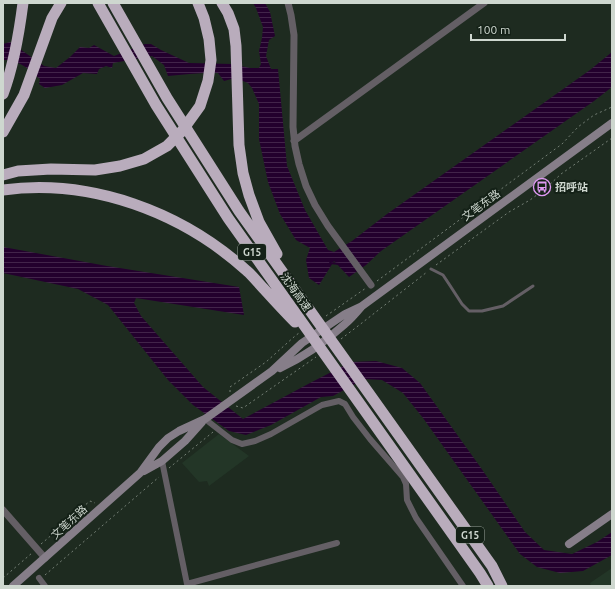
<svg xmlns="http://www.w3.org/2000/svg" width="615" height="589" viewBox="0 0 615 589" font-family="Ubuntu,'Noto Sans SC',sans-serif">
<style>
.built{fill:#233627}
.water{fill:url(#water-rules)}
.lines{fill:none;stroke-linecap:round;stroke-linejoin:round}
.stream{stroke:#23002d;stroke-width:2}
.path{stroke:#758076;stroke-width:1;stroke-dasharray:2 3;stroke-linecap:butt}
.service{stroke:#645f65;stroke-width:3}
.minor{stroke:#645f65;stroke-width:6}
.tertiary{stroke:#645f65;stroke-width:7}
.secondary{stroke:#867e89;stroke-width:8}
.motorway{stroke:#b9acbc;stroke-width:11}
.labels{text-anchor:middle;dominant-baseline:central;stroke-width:4;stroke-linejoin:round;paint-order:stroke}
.shield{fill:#142117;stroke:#96a098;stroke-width:1}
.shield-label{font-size:10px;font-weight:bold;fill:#ced7cf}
.poi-label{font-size:11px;font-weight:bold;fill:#ced7cf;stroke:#142117;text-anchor:start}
.street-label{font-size:11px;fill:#ced7cf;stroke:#142117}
</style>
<defs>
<pattern id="water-rules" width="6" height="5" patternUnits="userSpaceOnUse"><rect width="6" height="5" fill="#23002d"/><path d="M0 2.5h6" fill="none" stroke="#42244a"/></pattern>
</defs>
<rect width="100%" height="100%" fill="#1e2b20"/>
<path class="built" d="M 219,434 L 249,456 L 209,486 L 207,481 L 199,482 L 182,463 Z
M 612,568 L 612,586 L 591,586 L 590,583 Z"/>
<path class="water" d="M 253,3 L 265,3 L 270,12 L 275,36 L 269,40 L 266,56 L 271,69 L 278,69 L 287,166 L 305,210 L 328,250 L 334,252 L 352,241 L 387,214 L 590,70 L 612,52 L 612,87 L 594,101 L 381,251 L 366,265 L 349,277 L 334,261 L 319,285 L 309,278 L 306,260 L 310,248 L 296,240 L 280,214 L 268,182 L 259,139 L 259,104 L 252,88 L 248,83 L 235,78 L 224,81 L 218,73 C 201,72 185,75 168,76 L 164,65 L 152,56 L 113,63 L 112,68 L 106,66 L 99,69 L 97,74 L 83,73 L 62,85 L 45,88 L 39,84 L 40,79 C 28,69 20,60 3,60 L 3,44 L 10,42 L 44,66 L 56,68 L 70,57 L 80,47 L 89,48 L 94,45 L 114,56 L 145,44 L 151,44 L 161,50 L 189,63 L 232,64 L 250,68 L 259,68 L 261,64 L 259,51 L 262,38 L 263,27 L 256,8 Z
M 3,247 L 107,266 L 239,287 L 244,315 L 136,298 L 134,303 L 141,316 L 203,387 L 243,419 L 310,383 L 351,362 L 376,361 L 402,368 L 420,383 L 481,468 L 525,532 L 544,550 L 572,554 L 597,542 L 612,532 L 612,555 L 583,571 L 560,573 L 537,567 L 520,554 L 423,418 L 403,393 L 382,380 L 364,379 L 333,396 L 321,397 L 271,425 L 246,435 L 229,431 L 193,405 L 168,380 L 108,305 L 78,289 L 3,273 Z"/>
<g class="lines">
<path class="stream" d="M 330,263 L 339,264"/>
<path class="path" d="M 436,265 L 509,212 L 530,200 L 545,189 L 561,174 L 612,138
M 377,281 L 562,144 L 578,127 L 594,115 L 612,107
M 326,316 L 366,288
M 341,339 L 358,326 L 427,272
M 230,392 L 230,387 L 266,362 L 295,336 L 299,333
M 236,406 L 243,408 L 316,357
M 169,468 L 213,432
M 41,544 C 58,530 73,515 90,501 L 95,503
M 45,575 L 159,477
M 3,578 L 32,553"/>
<path class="service" d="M 431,269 L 443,275 L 449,284 L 462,304 L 469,311 L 482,311 L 503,306 L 533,286"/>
<path class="minor" d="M 205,419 L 232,440 L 242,444 L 255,441 L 271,434 L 322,405 L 339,401 L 345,404 L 353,417 L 370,439 L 403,477 L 406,484 L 407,500 L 416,518 L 463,586
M 162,461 L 187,584 L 337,543
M 39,578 L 45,586"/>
<path class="tertiary" d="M 288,3 L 291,15 L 294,35 L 293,127 L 295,146 L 299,164 L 306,186 L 315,205 L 328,226 L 371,285
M 294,141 L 484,3
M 3,510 L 45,558"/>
<path class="secondary" d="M 280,368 C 304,357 326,341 345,324 C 351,319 357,312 362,306 L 612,123
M 144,471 L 162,461 L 185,441 L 202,422
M 569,544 L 612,514
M 13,586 L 140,473 L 159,447 L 168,438 L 179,431 L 205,419 L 272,371 L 302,343 L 345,314 L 362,306"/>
<path class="motorway" d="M 98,3 L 156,105 L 228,218 L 480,573 L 488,586
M 113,3 L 167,98 L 239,211 L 492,566 L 502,586
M 222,3 L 228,13 L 234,29 L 236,46 L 239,145 L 243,173 L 249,195 L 259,222 L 277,254
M 3,94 C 14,65 19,34 23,3
M 3,132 L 24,95 L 52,18 L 61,3
M 3,175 L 18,171 L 51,169 L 95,170 L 120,166 L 144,159 L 167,146 L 182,131 L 200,106 L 208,81 L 211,60 L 209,39 L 204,18 L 198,3
M 3,190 C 91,178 182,212 247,271 C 253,276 258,283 264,289 C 274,300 284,311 295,322"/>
</g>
<defs>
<g id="bus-ring" transform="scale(0.9)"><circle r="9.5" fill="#142117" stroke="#de98f2" stroke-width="1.5"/><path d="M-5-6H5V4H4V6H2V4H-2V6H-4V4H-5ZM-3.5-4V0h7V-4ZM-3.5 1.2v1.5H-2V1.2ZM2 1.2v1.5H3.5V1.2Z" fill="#de98f2"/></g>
</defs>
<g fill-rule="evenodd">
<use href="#bus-ring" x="542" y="187"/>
</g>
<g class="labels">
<g class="shield">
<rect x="238" y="244" width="28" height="16" rx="3"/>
<rect x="456" y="527" width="28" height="16" rx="3"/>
</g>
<g class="shield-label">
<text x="252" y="252">G15</text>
<text x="470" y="535">G15</text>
</g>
<g class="poi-label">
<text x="555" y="187">招呼站</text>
</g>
<g class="street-label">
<text transform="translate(481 205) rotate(-36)">文笔东路</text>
<text transform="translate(296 292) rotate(55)">沈海高速</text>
<text transform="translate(69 522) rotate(-42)">文笔东路</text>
</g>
</g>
<rect width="615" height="589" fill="none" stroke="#ced7cf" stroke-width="8"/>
<path d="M471 34v6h94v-6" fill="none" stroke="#ced7cf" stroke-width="2"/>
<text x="477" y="34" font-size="12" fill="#ced7cf" stroke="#142117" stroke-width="3" paint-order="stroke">100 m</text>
</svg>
